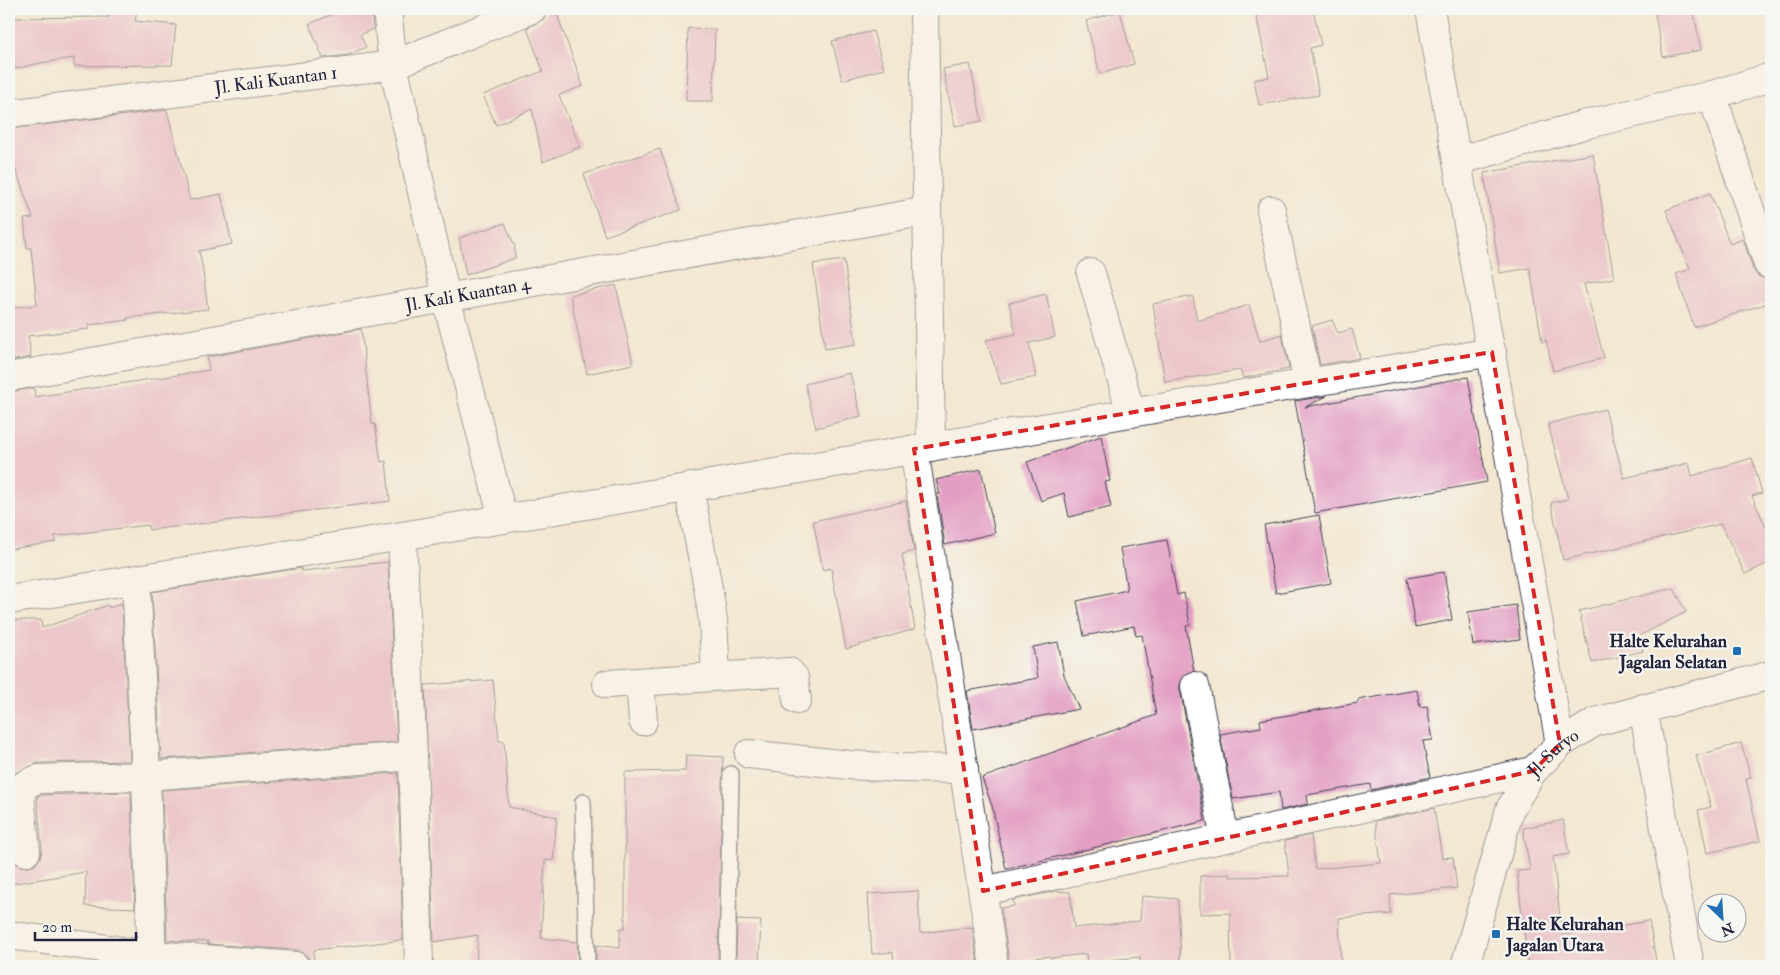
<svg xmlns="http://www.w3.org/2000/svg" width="1780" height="975" viewBox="0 0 1780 975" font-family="'IM FELL Double Pica',serif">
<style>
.building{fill:#e39fc3}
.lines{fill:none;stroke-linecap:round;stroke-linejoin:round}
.service-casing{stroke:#414052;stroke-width:18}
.minor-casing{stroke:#414052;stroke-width:30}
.secondary-casing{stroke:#414052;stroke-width:30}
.service{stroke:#fff;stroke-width:15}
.minor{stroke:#fff;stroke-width:28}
.secondary{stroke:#fff;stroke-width:28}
.marked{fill:none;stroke:#d62828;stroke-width:4;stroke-dasharray:10 6;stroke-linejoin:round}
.poi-dot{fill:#1f6fb2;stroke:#f6f6f2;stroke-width:2}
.labels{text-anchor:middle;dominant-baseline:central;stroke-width:4.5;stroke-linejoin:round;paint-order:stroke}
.street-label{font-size:18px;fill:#22223b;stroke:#f6f6f2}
.poi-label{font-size:18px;font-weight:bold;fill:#22223b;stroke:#f6f6f2;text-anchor:end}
</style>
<rect width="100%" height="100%" fill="#f6f6f2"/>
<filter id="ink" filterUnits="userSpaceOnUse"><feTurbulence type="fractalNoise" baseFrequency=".02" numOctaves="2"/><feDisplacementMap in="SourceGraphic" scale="10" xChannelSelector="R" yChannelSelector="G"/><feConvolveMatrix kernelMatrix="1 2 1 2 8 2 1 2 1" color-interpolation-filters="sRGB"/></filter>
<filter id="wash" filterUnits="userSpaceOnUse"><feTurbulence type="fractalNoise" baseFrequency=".0096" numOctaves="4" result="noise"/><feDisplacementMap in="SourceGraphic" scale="20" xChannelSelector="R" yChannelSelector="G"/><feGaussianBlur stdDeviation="1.12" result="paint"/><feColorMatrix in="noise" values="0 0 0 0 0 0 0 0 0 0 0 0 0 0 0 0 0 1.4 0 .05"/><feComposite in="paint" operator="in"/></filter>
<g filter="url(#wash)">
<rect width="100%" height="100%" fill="#f3e7d2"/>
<g id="blocks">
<path class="building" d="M 110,9 L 137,9 L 135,21 L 176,25 L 172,65 L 74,66 L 74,58 L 40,63 L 15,69 L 9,44 L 9,18 L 109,17 Z
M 345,9 L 372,9 L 373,29 L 360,35 L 366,47 L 348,55 L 323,58 L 309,24 Z
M 547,9 L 555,9 L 583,86 L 559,95 L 580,147 L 543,162 L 532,109 L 496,125 L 483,95 L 543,71 L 527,28 L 544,19 Z
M 1255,9 L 1313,9 L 1321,45 L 1310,48 L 1319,95 L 1259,105 L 1254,80 L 1269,77 Z
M 1654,9 L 1693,9 L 1701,50 L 1663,57 Z
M 1120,11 L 1134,64 L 1100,74 L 1086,21 Z
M 688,28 L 715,29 L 713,101 L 686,101 Z
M 873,31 L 884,69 L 842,80 L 832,41 Z
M 970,64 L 982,121 L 955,126 L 943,69 Z
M 167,110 L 190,200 L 221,194 L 232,244 L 199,251 L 202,265 L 208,309 L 127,318 L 128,320 L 89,325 L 89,329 L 28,336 L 31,357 L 9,361 L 9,308 L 37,305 L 31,248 L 27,248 L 24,219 L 33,218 L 9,151 L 9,129 Z
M 660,149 L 681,210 L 605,236 L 584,174 Z
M 1593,154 L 1614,278 L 1584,284 L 1604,358 L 1553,371 L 1546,340 L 1542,342 L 1530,268 L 1500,273 L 1484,173 Z
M 1710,193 L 1730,244 L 1743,239 L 1753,269 L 1758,276 L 1765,279 L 1771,302 L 1694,327 L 1676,274 L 1690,269 L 1666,210 Z
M 505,223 L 515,247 L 515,258 L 466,275 L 459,238 Z
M 844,260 L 856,344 L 825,349 L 813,264 Z
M 616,285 L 633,364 L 587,374 L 570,295 Z
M 1046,294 L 1055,337 L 1029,343 L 1036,377 L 1001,384 L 986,340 L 1016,334 L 1009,303 Z
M 1193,296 L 1197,321 L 1249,305 L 1260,341 L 1282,334 L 1289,369 L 1243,378 L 1240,370 L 1165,382 L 1153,304 Z
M 1332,320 L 1338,333 L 1352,329 L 1360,358 L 1320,365 L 1312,326 Z
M 361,329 L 372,424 L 375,424 L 381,462 L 386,461 L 390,501 L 149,530 L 148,525 L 55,536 L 55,542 L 11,549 L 9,533 L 9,392 L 34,388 L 35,397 L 209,370 L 207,357 Z
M 850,373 L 861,416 L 816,428 L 805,384 Z
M 1468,377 L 1487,482 L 1315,513 L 1295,401 L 1327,396 L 1305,407 Z
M 1605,409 L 1624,478 L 1689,463 L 1692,476 L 1752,458 L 1762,493 L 1752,496 L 1771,538 L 1771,562 L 1745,574 L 1721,524 L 1563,560 L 1551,503 L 1568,499 L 1548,424 Z
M 1101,436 L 1110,481 L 1105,482 L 1111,507 L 1069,517 L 1064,493 L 1041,501 L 1027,462 Z
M 981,469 L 995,533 L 945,545 L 937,494 L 940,494 L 936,480 Z
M 906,501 L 914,551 L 902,554 L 915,629 L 846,649 L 831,568 L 823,570 L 813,521 Z
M 1319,515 L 1331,583 L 1276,593 L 1264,525 Z
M 1167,540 L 1177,595 L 1184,593 L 1190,625 L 1186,626 L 1194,671 L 1184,675 L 1180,681 L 1180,689 L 1205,821 L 1006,869 L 992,806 L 982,778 L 1156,715 L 1142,635 L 1136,636 L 1134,626 L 1084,636 L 1077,601 L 1127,590 L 1120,548 Z
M 388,562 L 397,742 L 161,759 L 152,592 L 301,568 L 301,571 Z
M 1444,572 L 1452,620 L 1415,627 L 1407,578 Z
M 1674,588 L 1686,612 L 1639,636 L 1643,651 L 1592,663 L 1579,611 Z
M 122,603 L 130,761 L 38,763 L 13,774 L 9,752 L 9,620 L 41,620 L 42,628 L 108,605 L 109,608 Z
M 1516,605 L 1520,639 L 1473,645 L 1468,612 Z
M 1058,642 L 1064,675 L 1079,709 L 973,729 L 967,691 L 1038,678 L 1033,647 Z
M 493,680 L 499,741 L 504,741 L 509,807 L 557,817 L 553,861 L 545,860 L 541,938 L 577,942 L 578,966 L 517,966 L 476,964 L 478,935 L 434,942 L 425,685 Z
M 1417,690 L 1420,707 L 1427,706 L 1433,740 L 1423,741 L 1430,777 L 1371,790 L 1370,784 L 1307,795 L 1308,804 L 1281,810 L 1279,792 L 1233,799 L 1220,734 L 1261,727 L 1260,720 L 1358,703 L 1358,700 Z
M 1741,743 L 1751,778 L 1746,779 L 1760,841 L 1707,853 L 1698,810 L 1711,807 L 1696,756 Z
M 686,755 L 723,757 L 718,966 L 596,966 L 596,945 L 620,948 L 620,928 L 625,928 L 625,772 L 685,771 Z
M 398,773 L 403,940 L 314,950 L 313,966 L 310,966 L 309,959 L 304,953 L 296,950 L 207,944 L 208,941 L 188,942 L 167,940 L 162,790 Z
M 131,792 L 135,908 L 85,906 L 86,872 L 9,884 L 9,848 L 13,861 L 20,866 L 28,867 L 35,865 L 40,858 L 42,850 L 37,796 L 41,795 Z
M 1434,808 L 1442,858 L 1453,857 L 1457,888 L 1390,895 L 1391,914 L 1339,918 L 1341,966 L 1231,966 L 1230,913 L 1200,914 L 1200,876 L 1230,874 L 1230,877 L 1289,876 L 1285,841 L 1311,835 L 1315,869 L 1381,863 L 1375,821 Z
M 1563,820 L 1569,854 L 1553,857 L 1562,935 L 1649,921 L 1657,966 L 1528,966 L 1517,871 L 1530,870 L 1523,828 Z
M 918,891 L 920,933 L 972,927 L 978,965 L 894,966 L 893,952 L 872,954 L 868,894 Z
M 1056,891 L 1070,892 L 1074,928 L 1140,921 L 1142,896 L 1178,899 L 1181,966 L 1140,966 L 1140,957 L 1087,962 L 1086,954 L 1050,958 L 1050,956 L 1009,961 L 1001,908 L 1014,906 L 1013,900 Z
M 737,920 L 761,921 L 759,966 L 736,966 Z"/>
</g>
</g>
<g filter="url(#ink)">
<use href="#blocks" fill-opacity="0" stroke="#414052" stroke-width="1"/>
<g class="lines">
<g class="service-casing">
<path id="service" d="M 583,802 L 587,966
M 727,966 L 731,774"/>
</g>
<g class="minor-casing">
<g id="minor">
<path d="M 387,9 L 393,65 L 446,297 L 503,519"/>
<path d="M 924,9 L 931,447"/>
<path d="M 1430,9 L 1560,744"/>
<path d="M 1712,95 L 1768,264"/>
<path id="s1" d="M 9,114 L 393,65 L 532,9"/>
<path d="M 1457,161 L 1583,125 L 1712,95 L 1771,77"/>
<path d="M 1271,210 L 1308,383"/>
<path d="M 1091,273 L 1131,413"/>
<path id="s2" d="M 9,377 L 927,211"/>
<path d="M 914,449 L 994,966"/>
<path d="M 689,487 L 709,593 L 713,621 L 716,676"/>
<path d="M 402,536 L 413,756 L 419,966"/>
<path d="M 136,579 L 146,776 L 152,966"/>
<path d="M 9,600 L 402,536 L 1492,352"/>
<path d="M 640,682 L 643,721"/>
<path d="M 607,684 L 789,672 L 794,677 L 797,700"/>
<path d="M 1195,686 L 1225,838"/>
<path d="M 1643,708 L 1690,966"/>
<path d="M 749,754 L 849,765 L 900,768 L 964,769"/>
<path d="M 26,852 L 20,795 L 26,784 L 38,779 L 146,776 L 413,756"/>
<path d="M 983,891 L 1533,771"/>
<path d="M 9,935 L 152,955 L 295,966"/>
</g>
</g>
<g class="secondary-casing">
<g id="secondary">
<path id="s3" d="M 1465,966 L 1510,809 L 1533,771 L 1560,744 L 1595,722 L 1771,675"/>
</g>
</g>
<use href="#service" class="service"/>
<use href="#minor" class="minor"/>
<use href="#secondary" class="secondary"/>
</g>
</g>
<path d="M0 0H1780V975H0ZM 1492,352 L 1560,744 L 1533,771 L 983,891 L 914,449 Z" fill="#f3e7d2" fill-opacity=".55" fill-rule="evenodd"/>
<path class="marked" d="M 1492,352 L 1560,744 L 1533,771 L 983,891 L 914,449 Z"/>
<g class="poi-dot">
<rect x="1732" y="646" width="10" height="10" rx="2.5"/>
<rect x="1491" y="929" width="10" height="10" rx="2.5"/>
</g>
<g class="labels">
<g class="street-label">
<text stroke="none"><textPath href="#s1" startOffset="269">Jl. Kali Kuantan 1</textPath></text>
<text stroke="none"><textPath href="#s2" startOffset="466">Jl. Kali Kuantan 4</textPath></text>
<text stroke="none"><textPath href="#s3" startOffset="235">Jl. Suryo</textPath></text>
</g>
<g class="poi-label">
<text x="1727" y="641">Halte Kelurahan<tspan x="1727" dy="21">Jagalan Selatan</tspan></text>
<text x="1506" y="924" text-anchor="start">Halte Kelurahan<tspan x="1506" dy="21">Jagalan Utara</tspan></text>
</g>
</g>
<rect width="1780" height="975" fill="none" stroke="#f6f6f2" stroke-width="30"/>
<g transform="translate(1722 918) rotate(155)"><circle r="24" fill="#f6f6f2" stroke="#a1a1a9"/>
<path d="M0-4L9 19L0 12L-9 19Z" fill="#1f6fb2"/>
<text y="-8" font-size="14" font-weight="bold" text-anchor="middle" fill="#22223b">N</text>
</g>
<path d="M35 932v8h101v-8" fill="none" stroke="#22223b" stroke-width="2.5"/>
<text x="42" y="932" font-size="15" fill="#22223b" stroke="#f6f6f2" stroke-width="4" paint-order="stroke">20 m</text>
</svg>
